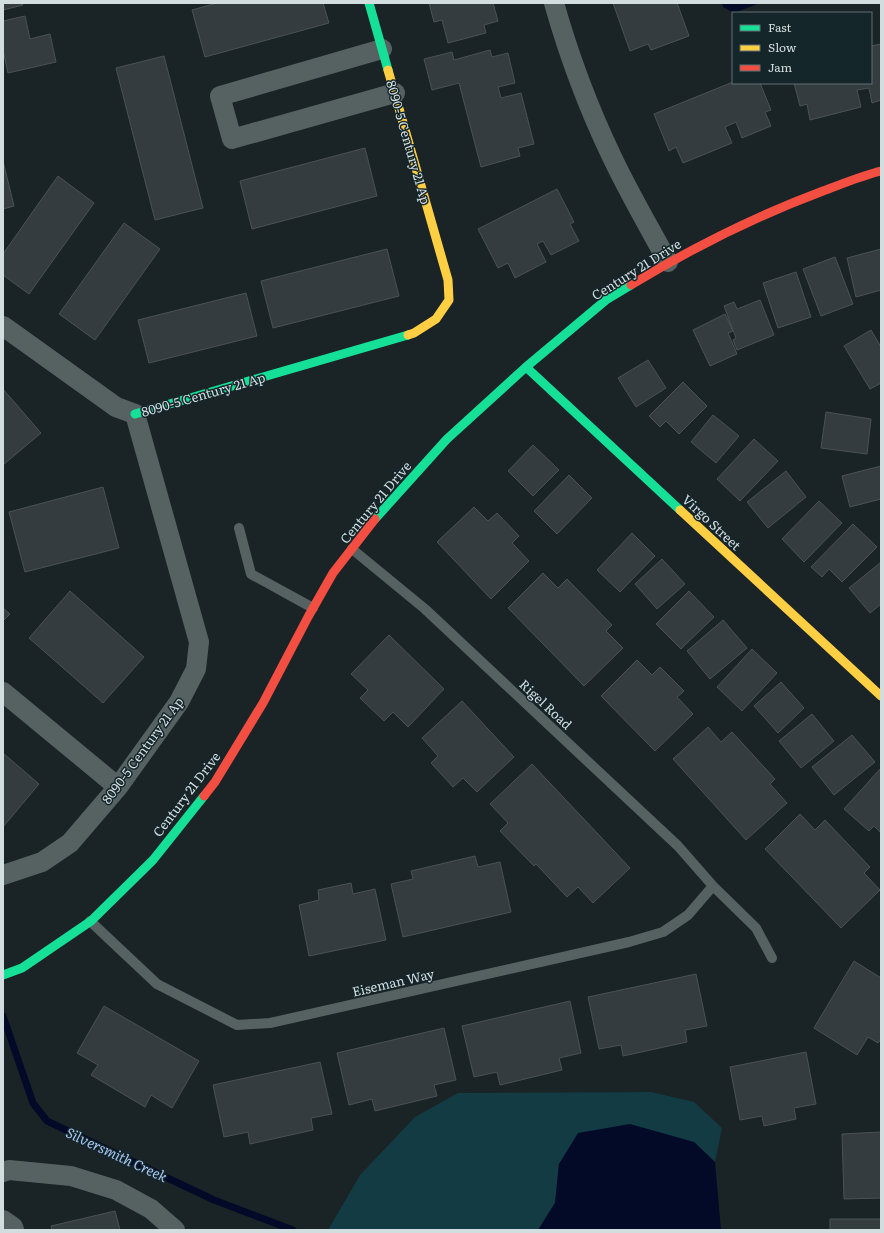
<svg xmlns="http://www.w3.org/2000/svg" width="884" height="1233" viewBox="0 0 884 1233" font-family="Literata,serif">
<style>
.green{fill:#133b44}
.water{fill:#020a27}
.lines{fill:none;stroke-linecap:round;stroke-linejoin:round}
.stream{stroke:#020a27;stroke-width:7}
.building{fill:#353c3f;stroke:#4a5255}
.lane{stroke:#566262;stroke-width:10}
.street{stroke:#566262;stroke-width:20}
.fast{stroke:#16e098;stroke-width:9}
.slow{stroke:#ffcf43;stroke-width:9}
.jam{stroke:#f24e42;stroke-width:9}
.labels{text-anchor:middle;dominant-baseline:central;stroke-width:3;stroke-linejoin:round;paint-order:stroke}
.street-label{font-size:13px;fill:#d2dde0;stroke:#15262b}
.water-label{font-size:14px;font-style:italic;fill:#a7c7f3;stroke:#15262b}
</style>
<rect width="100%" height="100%" fill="#1a2326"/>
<path class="green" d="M 651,1092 L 694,1102 L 722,1128 L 715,1162 L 694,1142 L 559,1164 L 555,1203 L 538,1230 L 328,1230 L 360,1175 L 415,1117 L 458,1093 Z"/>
<path class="water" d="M 722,3 L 760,3 L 734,13 L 723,7 Z
M 630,1124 L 694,1142 L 715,1162 L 721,1230 L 538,1230 L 555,1203 L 559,1164 L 578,1133 Z"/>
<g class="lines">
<path class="stream" d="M 3,1016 L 33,1103 L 47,1121 L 214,1200 L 293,1230"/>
</g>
<path class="building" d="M 3,3 L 22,3 L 23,5 L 3,10 Z
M 217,3 L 323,3 L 329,23 L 205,57 L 192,10 Z
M 429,3 L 493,3 L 498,21 L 484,25 L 486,33 L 448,43 L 442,20 L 434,22 Z
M 613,3 L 677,3 L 689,36 L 651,50 L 648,44 L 630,51 Z
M 25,16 L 30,39 L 50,34 L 56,62 L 8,73 L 3,50 L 3,21 Z
M 881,44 L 881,100 L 872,103 L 869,88 L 857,90 L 861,107 L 810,120 L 807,104 L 800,106 L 794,83 L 871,83 L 871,46 Z
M 490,50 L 492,57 L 508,53 L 515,83 L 498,87 L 501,98 L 521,93 L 534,144 L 518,148 L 520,156 L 481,167 L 459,83 L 432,90 L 424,59 L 452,52 L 454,60 Z
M 164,56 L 203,208 L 155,220 L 116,68 Z
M 733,82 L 760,83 L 771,110 L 765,112 L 771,126 L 742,138 L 736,122 L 725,127 L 732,143 L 683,163 L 676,147 L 669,151 L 654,114 Z
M 365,148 L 377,196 L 252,229 L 240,181 Z
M 3,161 L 14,206 L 3,209 Z
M 58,176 L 94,203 L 29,294 L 3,275 L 3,254 Z
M 557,189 L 574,222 L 570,224 L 579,241 L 551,255 L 543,241 L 537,244 L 546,262 L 515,278 L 508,263 L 498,268 L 478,229 Z
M 124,223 L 160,249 L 95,340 L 59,314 Z
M 387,249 L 399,296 L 273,328 L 261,281 Z
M 881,249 L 881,290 L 856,297 L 847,258 Z
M 835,257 L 853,304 L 821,316 L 803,269 Z
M 796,272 L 811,317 L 778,328 L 763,283 Z
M 246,293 L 257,336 L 149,363 L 138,320 Z
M 760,300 L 774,335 L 737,350 L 733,340 L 736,338 L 724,306 L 734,302 L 737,309 Z
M 725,314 L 733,331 L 728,333 L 737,354 L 710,366 L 693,330 Z
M 871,330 L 881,347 L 881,383 L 870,389 L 844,346 Z
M 648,360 L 666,388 L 636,407 L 618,378 Z
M 683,382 L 707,406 L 679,434 L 666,421 L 660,427 L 649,416 Z
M 3,389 L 41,433 L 3,465 Z
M 826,412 L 871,419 L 867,454 L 821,448 Z
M 713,415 L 739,436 L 716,463 L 691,442 Z
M 754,439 L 778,461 L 740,501 L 717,479 Z
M 533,445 L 559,470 L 533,496 L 508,471 Z
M 881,466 L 881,499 L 850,507 L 842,476 Z
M 786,471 L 806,497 L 768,528 L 747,502 Z
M 569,475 L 592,498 L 557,534 L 534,511 Z
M 103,487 L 119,548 L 25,572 L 9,512 Z
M 819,501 L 842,523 L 804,562 L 782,539 Z
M 474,507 L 488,521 L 497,513 L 519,536 L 512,543 L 529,561 L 491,599 L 437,542 Z
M 853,524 L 877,547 L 842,582 L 829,569 L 822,577 L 811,567 Z
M 632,533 L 655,556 L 620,592 L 597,570 Z
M 662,559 L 685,584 L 657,609 L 635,584 Z
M 880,563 L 881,565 L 881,604 L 870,613 L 849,588 Z
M 543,573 L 558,588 L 567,579 L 612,625 L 606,631 L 623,648 L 584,686 L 508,608 Z
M 70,591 L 144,657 L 103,703 L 29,638 Z
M 689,591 L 714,617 L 681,649 L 656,624 Z
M 3,608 L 10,614 L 3,621 Z
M 723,620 L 747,648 L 710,679 L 687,651 Z
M 389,635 L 444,689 L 408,727 L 393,712 L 384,721 L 360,698 L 368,690 L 351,674 Z
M 752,649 L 777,673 L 742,711 L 717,687 Z
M 637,660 L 652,675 L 660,667 L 684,691 L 677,697 L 693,714 L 655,751 L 601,696 Z
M 781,682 L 804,708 L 778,733 L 754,706 Z
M 462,701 L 514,757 L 477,792 L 463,778 L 453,787 L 431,763 L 438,756 L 422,738 Z
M 812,714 L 834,741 L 801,768 L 779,741 Z
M 708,727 L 721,742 L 732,732 L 775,779 L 770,784 L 787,803 L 746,840 L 673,759 Z
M 852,735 L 875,762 L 834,795 L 812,767 Z
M 3,753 L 39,784 L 3,827 Z
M 532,764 L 630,868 L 593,903 L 578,887 L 567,897 L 536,864 L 534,866 L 500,831 L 508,823 L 490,804 Z
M 880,769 L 881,770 L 881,833 L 874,826 L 869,831 L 844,809 Z
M 800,814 L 815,830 L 825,820 L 870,867 L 864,873 L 880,890 L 841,928 L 765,849 Z
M 475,856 L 478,867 L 500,862 L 511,912 L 403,937 L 391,884 L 413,879 L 411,871 Z
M 351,883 L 353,894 L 375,889 L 386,940 L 309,956 L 299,905 L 319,900 L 318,890 Z
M 854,961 L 881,978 L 881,1039 L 878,1043 L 868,1037 L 857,1055 L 814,1028 Z
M 696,974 L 707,1026 L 685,1030 L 687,1042 L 623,1056 L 621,1045 L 599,1049 L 588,997 Z
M 570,1001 L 581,1053 L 559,1058 L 562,1070 L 500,1085 L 497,1072 L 474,1077 L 462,1026 Z
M 104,1006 L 199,1061 L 172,1108 L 151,1095 L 145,1107 L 91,1075 L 98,1065 L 77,1053 Z
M 444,1028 L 456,1080 L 434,1085 L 437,1096 L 375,1111 L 372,1099 L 349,1105 L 337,1053 Z
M 806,1052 L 816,1104 L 794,1108 L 796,1119 L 764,1126 L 762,1116 L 740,1120 L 730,1067 Z
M 320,1062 L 332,1114 L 311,1118 L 313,1130 L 250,1144 L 248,1132 L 224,1137 L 213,1085 Z
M 881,1132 L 881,1198 L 844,1199 L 842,1134 Z
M 115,1211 L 120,1230 L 52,1230 L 51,1226 Z
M 830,1219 L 881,1219 L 881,1230 L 830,1230 Z"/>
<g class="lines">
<path class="lane" d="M 239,528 L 251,574 L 313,608
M 352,549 L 425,609 L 678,846 L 713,886 L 756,928 L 772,958
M 90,921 L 157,984 L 237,1025 L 270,1023 L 629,942 L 663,932 L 688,915 L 713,886"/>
<path class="street" d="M 554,3 C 569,56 588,107 612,157 C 629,193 649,227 668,262
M 382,49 L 220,96 L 232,139 L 395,93
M 3,326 L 116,407 L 135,414 L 199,642 L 196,669 L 179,702 L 118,787 L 70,843 L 42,862 L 3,875
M 3,692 L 118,787
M 3,1172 L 9,1170 L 71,1176 L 116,1190 L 151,1209 L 175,1230
M 3,1220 L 13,1227 L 14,1230"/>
<path class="fast" d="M 369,3 L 388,70
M 526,367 L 680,510
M 135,414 L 408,335
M 375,519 L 447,439 L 526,367 L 606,300 L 631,285
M 3,975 L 22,968 L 91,921 L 153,860 L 204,796"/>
<path class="slow" d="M 388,70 L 448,280 L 449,300 L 436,319 L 414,333 L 408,335
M 680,510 L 881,696"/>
<path class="jam" d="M 631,285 C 692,248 756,216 823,191 C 842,184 861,176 881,171
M 204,796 L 215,782 L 263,703 L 308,617 L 333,573 L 375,519"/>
</g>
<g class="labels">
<g class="street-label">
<text transform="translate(409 142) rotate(74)">8090-5 Century 21 Ap</text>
<text transform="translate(636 269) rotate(-32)">Century 21 Drive</text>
<text transform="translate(203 394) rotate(-16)">8090-5 Century 21 Ap</text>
<text transform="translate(375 502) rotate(-50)">Century 21 Drive</text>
<text transform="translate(712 522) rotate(43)">Virgo Street</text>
<text transform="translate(546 704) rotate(43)">Rigel Road</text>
<text transform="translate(142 750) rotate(-54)">8090-5 Century 21 Ap</text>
<text transform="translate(186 794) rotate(-53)">Century 21 Drive</text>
<text transform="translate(393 982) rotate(-13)">Eiseman Way</text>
</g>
<g class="water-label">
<text transform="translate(117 1154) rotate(25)">Silversmith Creek</text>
</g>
</g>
<rect width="884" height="1233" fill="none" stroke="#d2dde0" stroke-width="8"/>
<rect x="732" y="12" width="140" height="72" fill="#15262b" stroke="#616f73"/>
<rect x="740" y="25" width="20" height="6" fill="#16e098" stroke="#616f73"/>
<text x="768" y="32" font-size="12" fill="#d2dde0">Fast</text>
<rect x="740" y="45" width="20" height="6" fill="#ffcf43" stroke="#616f73"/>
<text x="768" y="52" font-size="12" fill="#d2dde0">Slow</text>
<rect x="740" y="65" width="20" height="6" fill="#f24e42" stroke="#616f73"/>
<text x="768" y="72" font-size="12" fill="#d2dde0">Jam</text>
</svg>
